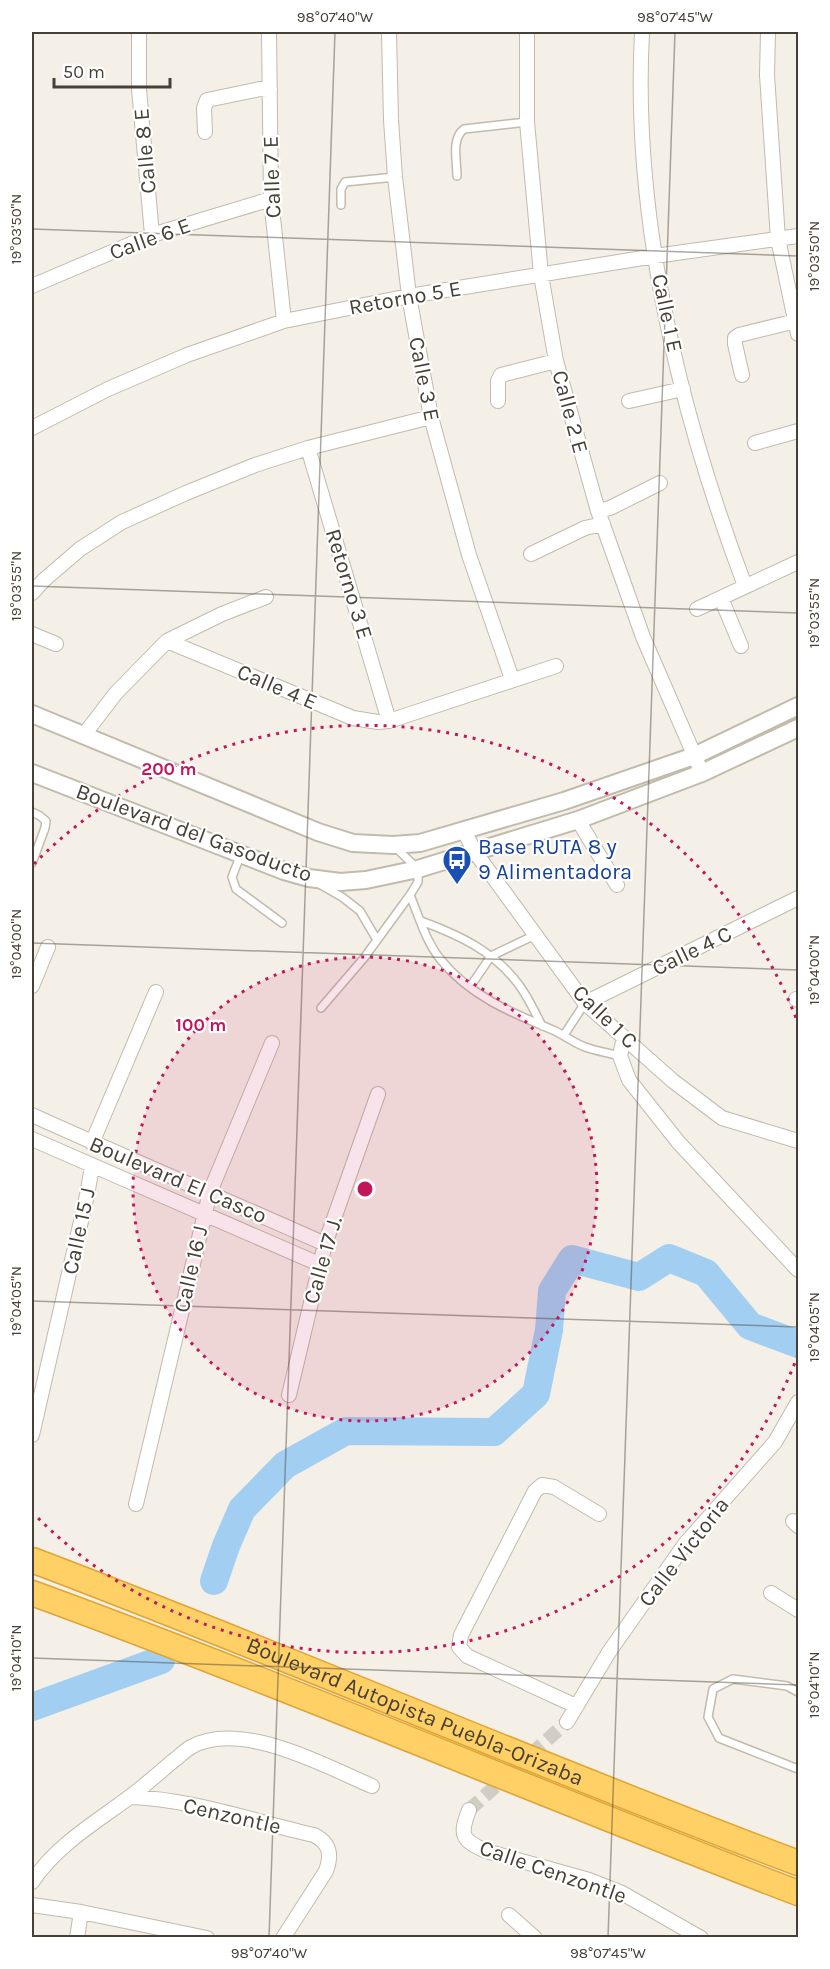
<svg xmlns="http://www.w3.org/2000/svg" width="830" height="1969" viewBox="0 0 830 1969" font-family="Karla,sans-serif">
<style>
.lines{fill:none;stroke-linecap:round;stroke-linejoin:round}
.river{stroke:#a2cff1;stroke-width:28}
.minor-tunnel{stroke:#d1cdc4;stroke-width:14;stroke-dasharray:14 7;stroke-linecap:butt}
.service-casing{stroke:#c2bbac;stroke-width:10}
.minor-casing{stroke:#c2bbac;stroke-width:16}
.tertiary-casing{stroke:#c2bbac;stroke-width:20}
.motorway-casing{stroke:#dfa435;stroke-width:27}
.service{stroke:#fff;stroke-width:7}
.minor{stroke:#fff;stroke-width:14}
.tertiary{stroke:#fff;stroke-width:16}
.motorway{stroke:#ffd066;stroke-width:24}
.ticks{fill:none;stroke:#474036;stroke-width:1.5;stroke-opacity:0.45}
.ring{fill:none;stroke:#c2185b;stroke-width:3;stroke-dasharray:3 6}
.labels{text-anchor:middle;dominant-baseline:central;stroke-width:4.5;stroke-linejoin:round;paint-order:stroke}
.street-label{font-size:22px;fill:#474036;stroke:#fff}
.transit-label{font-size:22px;fill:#164399;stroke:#fff;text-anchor:start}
.centre{fill:#c2185b;stroke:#fff;stroke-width:3}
.ring-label{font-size:18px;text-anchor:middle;font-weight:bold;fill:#c2185b;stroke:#fff;stroke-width:4.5;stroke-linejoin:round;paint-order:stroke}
.neatline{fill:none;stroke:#474036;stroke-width:2}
.ticks-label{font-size:15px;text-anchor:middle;fill:#474036}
</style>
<rect width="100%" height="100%" fill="#f4f0e7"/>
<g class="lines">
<path class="river" d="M 214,1581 L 226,1546 L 242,1509 L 285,1465 L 346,1431 L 494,1432 L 536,1394 L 549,1330 L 552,1291 L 572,1259 L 639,1277 L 669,1258 L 706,1273 L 750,1326 L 798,1344
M 32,1707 L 161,1660"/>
<path class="minor-tunnel" d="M 469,1810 L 567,1722"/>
<g class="service-casing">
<path id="service" d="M 457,176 C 457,160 451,139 464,129 L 527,122
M 341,205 L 341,189 L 345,182 L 395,177
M 32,812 L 40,816 L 46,821 L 45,828 L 32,863
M 241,854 L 232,877 L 236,889 L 282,923
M 321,885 L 342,897 L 360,911 L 377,940
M 410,895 C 419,917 426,942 441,960 C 470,996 512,1013 553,1030 C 564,1035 574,1043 585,1047 C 596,1051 609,1053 620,1056
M 421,921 C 459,935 494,951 519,985 C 528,997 535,1012 542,1026
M 470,987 L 491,956 L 535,935
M 321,1008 L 364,958 L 410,895 L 418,882 L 418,869 L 395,847
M 564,1035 L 585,1003
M 798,1692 L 787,1686 L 733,1679 L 713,1689 L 708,1717 L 719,1738 L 798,1769"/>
</g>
<g class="minor-casing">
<path id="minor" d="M 139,32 L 139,89 L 152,235
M 269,32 L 271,199 L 284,321
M 389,32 L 391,120 L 395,177 L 409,296 L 431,417 L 469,555 L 512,679
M 527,32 L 527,122 L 541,275 L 556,361 L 598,511 L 643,637 L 702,773
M 642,32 C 632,218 680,413 745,586
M 768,32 L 767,75 L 778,239 L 798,334
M 205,132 L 204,108 L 207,100 L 260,89 L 270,90
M 32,286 L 152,235 L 271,199
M 742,375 L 735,344 L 735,338 L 739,335 L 796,321
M 498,401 L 498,381 L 501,375 L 556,361
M 629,401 L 683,389
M 32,428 L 108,389 L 187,355 L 284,321 L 409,296 L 655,256 L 798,236
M 755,443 L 798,431
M 308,448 L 389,721
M 598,511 L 610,508 L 660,483
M 531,554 L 585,528 L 603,524
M 32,593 L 44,580 L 80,549 L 122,522 L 186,493 L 255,465 L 308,448 L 431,417
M 721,598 L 741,646
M 697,609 L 798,562
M 32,634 L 56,644
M 167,641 L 353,718 L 378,722 L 389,721 L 556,666
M 83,736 L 116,693 L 167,641 L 222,614 L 266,597
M 578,820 L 617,885
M 464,831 L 475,852 L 585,1003 L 673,1081 L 722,1118 L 798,1141
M 32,986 L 48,947
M 796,999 L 798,1000
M 585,1003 L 798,898
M 624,1037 L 620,1056 L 629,1080 L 679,1143 L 798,1270
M 32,1115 C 129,1159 227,1200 325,1244
M 32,1139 L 319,1264
M 92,1143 L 156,992
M 289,1395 L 325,1244 L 378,1094
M 32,1435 L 87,1195 L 92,1167
M 136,1504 L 210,1192 L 272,1043
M 793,1521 L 798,1526
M 771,1593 L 798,1610
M 576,1706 L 467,1656 L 459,1647 L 461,1635 L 535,1491 L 542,1485 L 554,1487 L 599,1514
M 567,1722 L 609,1652 L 685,1544 L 775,1442 L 798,1402
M 129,1797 C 192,1799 252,1821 314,1835 C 330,1843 332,1855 326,1871 L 283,1938
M 469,1810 C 459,1836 462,1840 486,1851 L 589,1880 L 622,1893 L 701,1938
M 32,1882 C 56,1846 93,1824 127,1799 C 143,1787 158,1774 173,1761 C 179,1757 184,1751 191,1747 C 240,1719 325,1766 372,1786
M 32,1905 L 81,1912 L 207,1938
M 509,1915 L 535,1938
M 77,1938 L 81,1912"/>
</g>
<g class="tertiary-casing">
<path id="tertiary" d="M 32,714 L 318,832 L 353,843 L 393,845 L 420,843 L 564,801 L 694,756 L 798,706
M 32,773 L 284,871 L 309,878 L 340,882 L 366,880 L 418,869 L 578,820 L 702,773 L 798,728"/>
</g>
<g class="motorway-casing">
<g id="motorway">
<path id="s1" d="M 32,1560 C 289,1657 541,1767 798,1863"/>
<path d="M 32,1593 C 289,1687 542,1795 798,1893"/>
</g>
</g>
<use href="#service" class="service"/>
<use href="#minor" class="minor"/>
<use href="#tertiary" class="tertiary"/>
<use href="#motorway" class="motorway"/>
</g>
<path class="ticks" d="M 32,229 L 798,256M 32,586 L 798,613M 32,943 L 798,970M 32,1301 L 798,1327M 32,1658 L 798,1685M 269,1938 L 335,32M 608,1938 L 675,32"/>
<circle cx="365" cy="1189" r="232" fill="#c2185b" fill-opacity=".12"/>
<g class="ring">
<circle cx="365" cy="1189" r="232"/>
<path d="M798 1355A464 464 0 0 1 34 1514M34 864A464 464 0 0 1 798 1023"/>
</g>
<defs>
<g id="bus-pin" transform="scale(1.5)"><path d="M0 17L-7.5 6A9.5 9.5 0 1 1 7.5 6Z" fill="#1a4fb4" stroke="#fff"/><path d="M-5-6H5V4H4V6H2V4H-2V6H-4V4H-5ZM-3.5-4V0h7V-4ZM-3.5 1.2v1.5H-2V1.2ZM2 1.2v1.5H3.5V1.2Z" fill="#fff"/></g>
</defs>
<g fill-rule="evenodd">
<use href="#bus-pin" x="457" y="860"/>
</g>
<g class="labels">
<g class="street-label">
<text transform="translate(145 151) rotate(-95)">Calle 8 E</text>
<text transform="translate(272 177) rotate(-92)">Calle 7 E</text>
<text transform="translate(150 239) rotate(-20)">Calle 6 E</text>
<text transform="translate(405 298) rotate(-10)">Retorno 5 E</text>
<text transform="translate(667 313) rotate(78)">Calle 1 E</text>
<text transform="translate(424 379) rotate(79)">Calle 3 E</text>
<text transform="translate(570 412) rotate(75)">Calle 2 E</text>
<text transform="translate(349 584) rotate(73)">Retorno 3 E</text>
<text transform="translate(277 687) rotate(23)">Calle 4 E</text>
<text transform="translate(194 833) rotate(20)">Boulevard del Gasoducto</text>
<text transform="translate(692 951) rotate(-26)">Calle 4 C</text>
<text transform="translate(605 1017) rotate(44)">Calle 1 C</text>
<text transform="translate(178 1180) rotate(23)">Boulevard El Casco</text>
<text transform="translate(79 1231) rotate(-78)">Calle 15 J</text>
<text transform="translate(323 1260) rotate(-74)">Calle 17 J.</text>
<text transform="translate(191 1269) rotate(-77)">Calle 16 J</text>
<text transform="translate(684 1552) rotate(-52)">Calle Victoria</text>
<text stroke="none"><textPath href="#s1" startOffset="412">Boulevard Autopista Puebla-Orizaba</textPath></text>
<text transform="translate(232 1816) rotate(13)">Cenzontle</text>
<text transform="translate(553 1872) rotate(19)">Calle Cenzontle</text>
</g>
<g class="transit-label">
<text x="478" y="847">Base RUTA 8 y<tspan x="478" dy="25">9 Alimentadora</tspan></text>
</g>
</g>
<circle cx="365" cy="1189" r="9" class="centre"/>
<g class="ring-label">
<text x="169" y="775">200 m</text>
<text x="201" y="1031">100 m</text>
</g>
<rect width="830" height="1969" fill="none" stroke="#ffffff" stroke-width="66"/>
<path d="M54 78v9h116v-9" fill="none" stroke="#474036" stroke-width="3"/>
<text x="63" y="78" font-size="18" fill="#474036" stroke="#ffffff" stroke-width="4.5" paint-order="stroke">50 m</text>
<rect x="33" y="33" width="764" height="1903" class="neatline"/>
<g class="ticks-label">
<text x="335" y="22">98°07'40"W</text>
<text x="675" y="22">98°07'45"W</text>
<text transform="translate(16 229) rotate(-90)" y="5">19°03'50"N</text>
<text transform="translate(814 256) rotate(-90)" y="5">19°03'50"N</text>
<text transform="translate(16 586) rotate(-90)" y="5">19°03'55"N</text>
<text transform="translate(814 613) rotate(-90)" y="5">19°03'55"N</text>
<text transform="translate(16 944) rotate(-90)" y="5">19°04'00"N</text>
<text transform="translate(814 970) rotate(-90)" y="5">19°04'00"N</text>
<text transform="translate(16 1301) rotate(-90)" y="5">19°04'05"N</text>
<text transform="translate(814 1327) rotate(-90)" y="5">19°04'05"N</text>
<text transform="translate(16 1658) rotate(-90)" y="5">19°04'10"N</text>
<text transform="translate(814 1685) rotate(-90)" y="5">19°04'10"N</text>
<text x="269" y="1958">98°07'40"W</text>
<text x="608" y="1958">98°07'45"W</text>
</g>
</svg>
